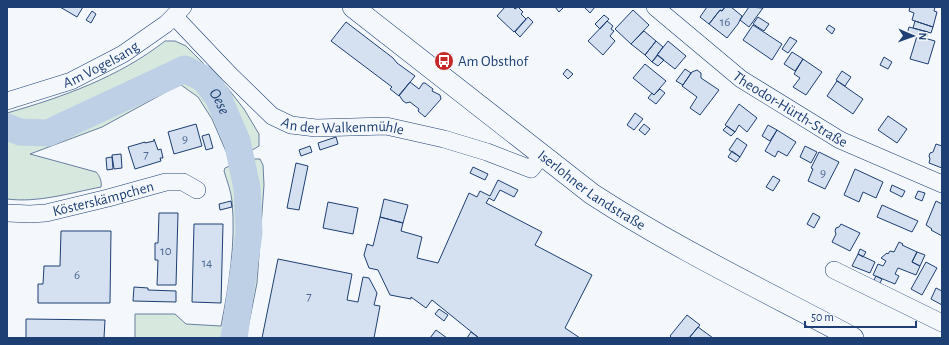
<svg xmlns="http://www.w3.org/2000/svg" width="949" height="345" viewBox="0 0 949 345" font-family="'Alegreya Sans',sans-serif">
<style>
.green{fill:#d7e8df;stroke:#687fa3}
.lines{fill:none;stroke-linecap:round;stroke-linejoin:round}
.river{stroke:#bed0e5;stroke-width:27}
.building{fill:#d5e0f0;stroke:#1d3f73}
.minor-casing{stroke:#1d3f73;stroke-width:18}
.major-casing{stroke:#1d3f73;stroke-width:22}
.minor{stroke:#f4f7fb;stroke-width:17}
.major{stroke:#f4f7fb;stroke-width:21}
.labels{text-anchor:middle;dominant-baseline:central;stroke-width:3;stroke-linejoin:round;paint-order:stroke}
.number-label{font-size:13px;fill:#4b6792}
.poi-label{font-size:15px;fill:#1d3f73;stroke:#f4f7fb;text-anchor:start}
.street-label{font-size:15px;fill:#1d3f73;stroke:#f4f7fb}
.water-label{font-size:16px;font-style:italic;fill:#1d3f73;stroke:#f4f7fb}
</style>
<rect width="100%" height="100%" fill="#f4f7fb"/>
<path class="green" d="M 165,41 L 175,41 L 186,46 L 226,86 L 244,109 L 259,134 L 259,146 L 249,152 L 228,156 L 212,119 L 198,97 L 181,85 L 177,86 L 102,127 L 30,154 L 96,172 C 100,176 102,182 101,187 C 70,193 38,203 7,199 L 7,113 C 63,97 119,77 165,41 Z
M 249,159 L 260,159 L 263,165 L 264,185 L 257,283 L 246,338 L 242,338 C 250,294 262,247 257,201 C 255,187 252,173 249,159 Z
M 230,166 L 233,166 L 241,199 L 240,247 L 227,338 L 135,338 L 135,314 L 175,314 L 186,324 L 221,326 C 229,285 236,242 232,201 C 231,191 227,181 224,171 L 225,168 Z"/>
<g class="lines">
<path class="river" id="s1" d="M 7,127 L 20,132 L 48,133 L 185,69 L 204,79 L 218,97 L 237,141 L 247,188 L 249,233 L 234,338"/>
</g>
<path class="building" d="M 60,7 L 83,7 L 77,17 Z
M 505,7 L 513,7 L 515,9 L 518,7 L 523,12 L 521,14 L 526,19 L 514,32 L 497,16 Z
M 555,7 L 564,7 L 559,12 Z
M 584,7 L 595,7 L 590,13 Z
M 707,7 L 725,7 L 722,11 L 720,10 L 709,24 L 700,17 Z
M 725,7 L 731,7 L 742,16 L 738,24 L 727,38 L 709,24 L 720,10 L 722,11 Z
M 749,7 L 763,8 L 749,27 L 740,20 Z
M 910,7 L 935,7 L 934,11 L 937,12 L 933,27 L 912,20 L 914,13 L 909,11 Z
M 633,10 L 649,25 L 631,44 L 615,29 Z
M 92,11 L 96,14 L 91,23 L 86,20 Z
M 604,15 L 609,19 L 600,29 L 595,24 Z
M 528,17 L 533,22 L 520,37 L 515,32 Z
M 758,17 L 769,24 L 764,31 L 753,24 Z
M 607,21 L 613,26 L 611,29 L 614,31 L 610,36 L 615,41 L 603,55 L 588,41 Z
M 915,21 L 933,27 L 931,33 L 913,28 Z
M 346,22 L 393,58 L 397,63 L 415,76 L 399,96 L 390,89 L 392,87 L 331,41 Z
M 753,25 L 782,44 L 772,60 L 743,40 Z
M 829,25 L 835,29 L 832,34 L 826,29 Z
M 909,27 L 928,32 L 926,39 L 907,34 Z
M 644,31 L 656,41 L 645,55 L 631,44 Z
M 917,36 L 935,41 L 928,64 L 910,59 Z
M 790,37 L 797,41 L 788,53 L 782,49 Z
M 656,41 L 663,47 L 652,62 L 645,55 Z
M 668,41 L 686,56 L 675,69 L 657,55 Z
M 792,52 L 803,59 L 795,71 L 784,64 Z
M 658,55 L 664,60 L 658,66 L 652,62 Z
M 884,57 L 892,62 L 888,69 L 880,65 Z
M 803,59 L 822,72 L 806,95 L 793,87 L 800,78 L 794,74 Z
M 645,64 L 666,81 L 654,95 L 633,78 Z
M 567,69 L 573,74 L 568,79 L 563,74 Z
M 685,69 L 691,73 L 683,85 L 676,81 Z
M 697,70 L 701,73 L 701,78 L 719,90 L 700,115 L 690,108 L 697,97 L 682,86 L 692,72 Z
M 842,71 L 851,77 L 845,86 L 836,80 Z
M 837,81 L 863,99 L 853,114 L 827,96 Z
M 410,82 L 419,89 L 423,83 L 425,83 L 433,89 L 432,91 L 440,95 L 441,99 L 425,117 L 418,111 L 419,109 L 410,102 L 406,103 L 403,101 L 399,95 Z
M 660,89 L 665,93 L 656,104 L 648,98 L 652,93 L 654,95 Z
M 739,104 L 757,118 L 747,132 L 739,125 L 735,132 L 725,125 Z
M 635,113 L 643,119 L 634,130 L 627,125 Z
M 888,116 L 907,129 L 897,143 L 878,130 Z
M 196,124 L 202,146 L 174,154 L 168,132 Z
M 644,124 L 650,129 L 645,135 L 639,130 Z
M 768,125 L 777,130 L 770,141 L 762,136 Z
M 727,126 L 735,132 L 731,136 L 723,130 Z
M 777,130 L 796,142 L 787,156 L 778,151 L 775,157 L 765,151 Z
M 209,134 L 213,148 L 206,150 L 202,136 Z
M 336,137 L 338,144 L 320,150 L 318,143 Z
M 737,138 L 747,145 L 740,157 L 729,150 Z
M 154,139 L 158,150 L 161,149 L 163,158 L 160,158 L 161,161 L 135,169 L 128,147 L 145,142 L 145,143 L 154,141 Z
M 936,144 L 942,146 L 942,168 L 929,163 L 930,159 L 929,156 L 930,153 L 933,152 Z
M 310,146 L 312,152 L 301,156 L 299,150 Z
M 805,146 L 817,152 L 811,163 L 800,157 Z
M 732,151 L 740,157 L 736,162 L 728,157 Z
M 819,152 L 839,162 L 825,189 L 808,181 L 813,169 L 811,168 Z
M 121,154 L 122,168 L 114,169 L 112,155 Z
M 112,157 L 113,169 L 107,170 L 106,158 Z
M 296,163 L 308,166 L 299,210 L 287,208 Z
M 473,167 L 488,174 L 485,180 L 470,173 Z
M 855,169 L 883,182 L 876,198 L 863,192 L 859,202 L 844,195 Z
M 773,176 L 780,180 L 773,191 L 766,187 Z
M 498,180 L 518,190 L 514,197 L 500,190 L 494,201 L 489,198 L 486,203 L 542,232 L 535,245 L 592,275 L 565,328 L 580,338 L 479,338 L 432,300 L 426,308 L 411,297 L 411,299 L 390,295 L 378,270 L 369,268 L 364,255 L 367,244 L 373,246 L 380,217 L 403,223 L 401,231 L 422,237 L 417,258 L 438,263 L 469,193 L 477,197 L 480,191 L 490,196 Z
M 892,185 L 905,191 L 902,197 L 890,191 Z
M 918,191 L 925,193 L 922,201 L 915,198 Z
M 384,199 L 408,205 L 403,223 L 380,217 Z
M 231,201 L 232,207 L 220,210 L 219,204 Z
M 936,201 L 942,204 L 942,236 L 931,230 L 932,229 L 926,225 Z
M 328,202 L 358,208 L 353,234 L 323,228 Z
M 882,205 L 918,221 L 912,232 L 877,217 Z
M 159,213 L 178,213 L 176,285 L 157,285 L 158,260 L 155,260 L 155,243 L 158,243 Z
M 813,213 L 820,217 L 814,228 L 807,224 Z
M 194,224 L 223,224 L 221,303 L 192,302 Z
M 841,224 L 860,233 L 850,251 L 832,242 L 836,234 L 835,231 L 836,228 L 839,227 Z
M 61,231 L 111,231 L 110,303 L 38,303 L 38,284 L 43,284 L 44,266 L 60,266 Z
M 899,242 L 903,244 L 902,245 L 917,252 L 912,262 L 920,266 L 916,275 L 898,268 L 895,274 L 899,276 L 895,284 L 873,275 L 878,264 L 883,266 L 886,261 L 881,258 L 887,253 L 888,254 L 890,251 L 894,252 Z
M 860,249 L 866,252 L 863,257 L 858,254 Z
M 917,252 L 925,255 L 920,266 L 912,262 Z
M 858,254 L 875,262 L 870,273 L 852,266 Z
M 278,259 L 352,274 L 347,300 L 358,302 L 363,277 L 369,278 L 377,293 L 374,305 L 380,306 L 374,338 L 262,338 Z
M 926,262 L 937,268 L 922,295 L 911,289 Z
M 876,276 L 882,279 L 878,287 L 872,284 Z
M 134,287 L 148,288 L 148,290 L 176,291 L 176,302 L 133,301 Z
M 936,288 L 942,291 L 942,305 L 931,299 Z
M 439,309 L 448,315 L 444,321 L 435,314 Z
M 687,315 L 700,325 L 689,338 L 672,338 L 670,336 Z
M 26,319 L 105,320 L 104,338 L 26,338 Z
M 698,327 L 713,338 L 689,338 Z
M 436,330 L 447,338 L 430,338 Z
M 471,332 L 479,338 L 467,338 Z"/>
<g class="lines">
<g class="minor-casing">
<g id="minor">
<path id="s2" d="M 655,7 L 741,79 L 840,140 L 942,184"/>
<path id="s3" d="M 174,16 L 229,74 L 272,116 L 291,125 L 316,128 L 386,126 L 444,139 L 487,152 L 531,169 L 542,155"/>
<path id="s4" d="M 7,101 L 71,81 L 123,54 L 166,24 L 183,7"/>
<path id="s5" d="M 7,213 L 30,214 L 46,213 L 108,198 L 166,182 L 183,182 L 197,190"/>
<path d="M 834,270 L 942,323"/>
</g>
</g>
<g class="major-casing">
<g id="major">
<path id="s6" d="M 353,7 L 592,194 C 675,248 765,291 853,338"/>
</g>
</g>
<use href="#minor" class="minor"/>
<use href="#major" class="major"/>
</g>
<defs>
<g id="bus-disc" transform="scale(1)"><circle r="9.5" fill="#c62828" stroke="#f4f7fb"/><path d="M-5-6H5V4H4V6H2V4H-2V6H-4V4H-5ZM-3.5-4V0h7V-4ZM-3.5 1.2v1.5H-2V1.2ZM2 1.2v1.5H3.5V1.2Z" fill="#fff"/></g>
</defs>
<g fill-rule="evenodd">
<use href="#bus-disc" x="444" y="61"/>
</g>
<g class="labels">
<g class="number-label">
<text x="725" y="22">16</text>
<text x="185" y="139">9</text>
<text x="146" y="154">7</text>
<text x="823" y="173">9</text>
<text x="166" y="251">10</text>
<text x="207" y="263">14</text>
<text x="77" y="275">6</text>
<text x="309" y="296">7</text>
</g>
<g class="poi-label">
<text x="458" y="61">Am Obsthof</text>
</g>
<g class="street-label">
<text stroke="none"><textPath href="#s4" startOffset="101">Am Vogelsang</textPath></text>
<text stroke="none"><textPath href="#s2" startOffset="170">Theodor-Hürth-Straße</textPath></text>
<text stroke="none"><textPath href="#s3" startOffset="213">An der Walkenmühle</textPath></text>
<text stroke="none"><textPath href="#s6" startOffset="301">Iserlohner Landstraße</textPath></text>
<text stroke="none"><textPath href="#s5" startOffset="98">Kösterskämpchen</textPath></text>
</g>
<g class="water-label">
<text stroke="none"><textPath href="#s1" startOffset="242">Oese</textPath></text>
</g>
</g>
<rect width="949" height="345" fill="none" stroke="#1d3f73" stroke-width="16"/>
<g transform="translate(913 36) rotate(92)" stroke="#f4f7fb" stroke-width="3" paint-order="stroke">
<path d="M0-3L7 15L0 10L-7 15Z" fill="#1d3f73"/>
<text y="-6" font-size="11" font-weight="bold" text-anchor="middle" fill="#1d3f73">N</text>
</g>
<path d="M805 321v6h111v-6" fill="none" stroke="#1d3f73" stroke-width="2"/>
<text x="811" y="321" font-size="12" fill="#1d3f73" stroke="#f4f7fb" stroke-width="3" paint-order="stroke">50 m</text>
</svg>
